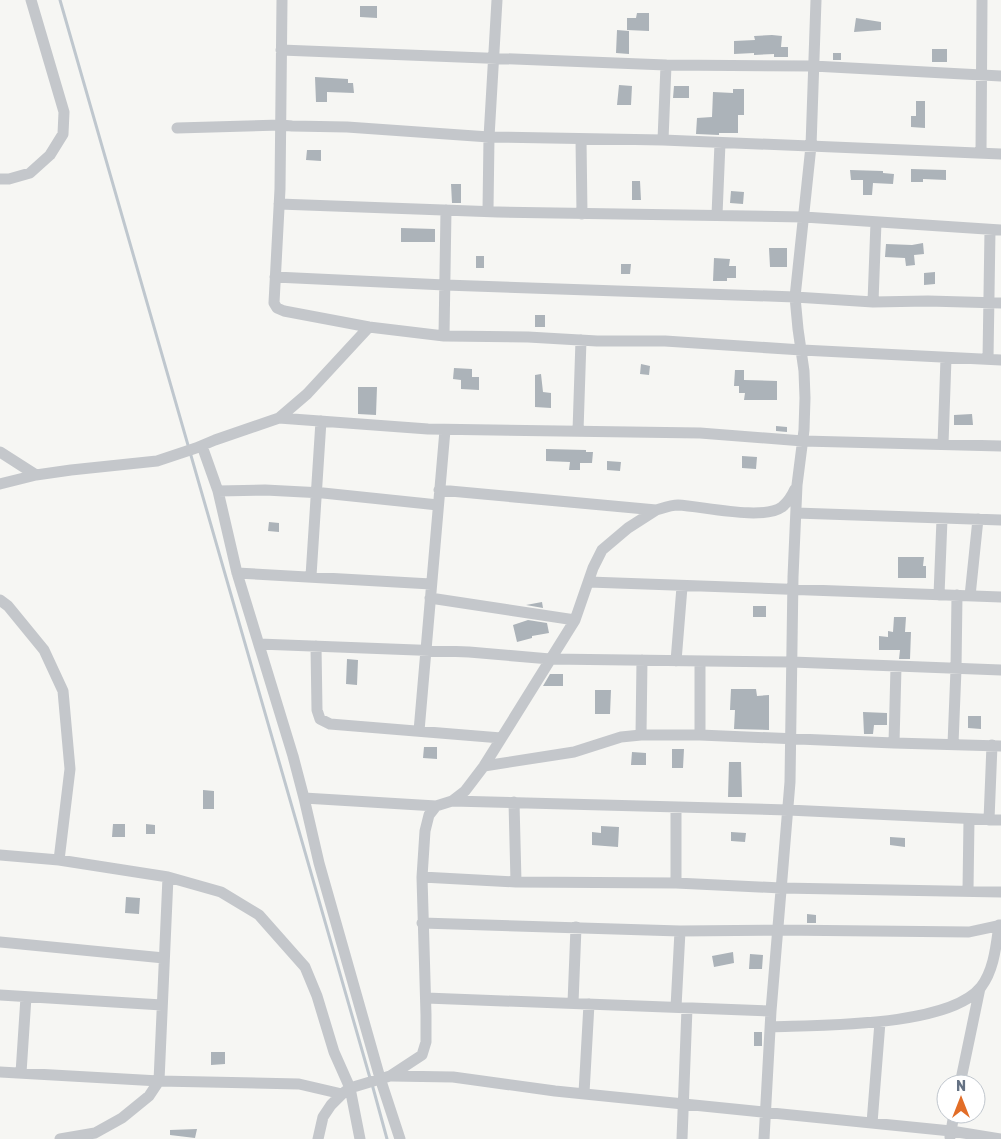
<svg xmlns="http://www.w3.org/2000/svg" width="1001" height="1139" viewBox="0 0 1001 1139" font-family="Rubik,sans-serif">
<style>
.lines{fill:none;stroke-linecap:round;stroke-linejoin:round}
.stream{stroke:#bfc7ce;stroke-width:3}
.building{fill:#acb3b9}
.street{stroke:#c4c7cb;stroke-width:11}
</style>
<rect width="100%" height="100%" fill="#f6f6f3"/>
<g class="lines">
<path class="stream" d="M 60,0 L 370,1078
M 372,1084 L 387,1139"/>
</g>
<path class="building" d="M 360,6 L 377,6 L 377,18 L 360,17 Z
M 637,13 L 649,13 L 649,31 L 627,30 L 627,18 L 636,18 Z
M 856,18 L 881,22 L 881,30 L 854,32 Z
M 617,30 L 629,31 L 629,54 L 616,53 Z
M 772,35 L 782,36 L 781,47 L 788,47 L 788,57 L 774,57 L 774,54 L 754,55 L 754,53 L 734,54 L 734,41 L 755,40 L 754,36 Z
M 932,49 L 947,49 L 947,62 L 932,62 Z
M 833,53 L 841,53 L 841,60 L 833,60 Z
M 315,77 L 348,79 L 348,83 L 353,83 L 354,93 L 327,92 L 327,102 L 316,102 Z
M 619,85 L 632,86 L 631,105 L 617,105 Z
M 674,86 L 689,86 L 689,98 L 673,98 Z
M 733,89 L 744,89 L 744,115 L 738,115 L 738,133 L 719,133 L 719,135 L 696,134 L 697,118 L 712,117 L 713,92 L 733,93 Z
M 916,101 L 925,101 L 925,128 L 911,127 L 911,116 L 916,116 Z
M 307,150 L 321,150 L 321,161 L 306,160 Z
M 911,169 L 946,170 L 946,180 L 923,179 L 923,182 L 911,182 Z
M 850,170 L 883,171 L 883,173 L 894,174 L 893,184 L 873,183 L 872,195 L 863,195 L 863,180 L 851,180 Z
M 632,181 L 640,181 L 641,200 L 632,200 Z
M 451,184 L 461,184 L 461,203 L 452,203 Z
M 731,191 L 744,192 L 743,204 L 730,203 Z
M 401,228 L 435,229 L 435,242 L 401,242 Z
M 923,243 L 924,254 L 914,255 L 915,265 L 906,266 L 905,258 L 885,257 L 886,244 L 912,245 Z
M 769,248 L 787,248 L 787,267 L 770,267 Z
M 476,256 L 484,256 L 484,268 L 476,268 Z
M 714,258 L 730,259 L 729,266 L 736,266 L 736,278 L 727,278 L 727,281 L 713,281 Z
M 621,264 L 631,264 L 630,274 L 621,274 Z
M 935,272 L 935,284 L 924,285 L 924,273 Z
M 535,315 L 545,315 L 545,327 L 535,327 Z
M 641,364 L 650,366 L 649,375 L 640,374 Z
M 454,368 L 472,369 L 472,377 L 479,377 L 479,390 L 461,389 L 461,380 L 453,379 Z
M 735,370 L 744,370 L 744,380 L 777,381 L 777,400 L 744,400 L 745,393 L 739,393 L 739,386 L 734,386 Z
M 541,374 L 543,392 L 551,393 L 551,408 L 535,407 L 535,375 Z
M 358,387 L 377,387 L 376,415 L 358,414 Z
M 972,414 L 973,425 L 954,425 L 954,415 Z
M 776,426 L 787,427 L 787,432 L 776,431 Z
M 546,449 L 586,450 L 586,452 L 593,452 L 592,463 L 580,463 L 580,470 L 569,470 L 570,462 L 546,461 Z
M 742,456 L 757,457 L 756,469 L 742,468 Z
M 607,461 L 621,462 L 620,471 L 607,470 Z
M 269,522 L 279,523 L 279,532 L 268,531 Z
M 898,557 L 924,557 L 923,566 L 926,566 L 926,578 L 898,578 Z
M 542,602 L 543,608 L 526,605 Z
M 753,606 L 766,606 L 766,617 L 753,617 Z
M 894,617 L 906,617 L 905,632 L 911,632 L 910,659 L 899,659 L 900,650 L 879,650 L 879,636 L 888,637 L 888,631 L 893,632 Z
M 528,620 L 547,623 L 549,633 L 532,636 L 532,638 L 517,642 L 513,625 Z
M 347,659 L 358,660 L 357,685 L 346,684 Z
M 550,674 L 563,674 L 563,686 L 543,686 Z
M 731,689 L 756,689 L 757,696 L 769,695 L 769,730 L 734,729 L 735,710 L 730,710 Z
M 595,690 L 611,690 L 610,714 L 595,714 Z
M 863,712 L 887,713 L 887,725 L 874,725 L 873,734 L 864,734 Z
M 968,716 L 981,716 L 981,729 L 968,728 Z
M 424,747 L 437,747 L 437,759 L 423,758 Z
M 672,749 L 684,749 L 683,768 L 672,768 Z
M 632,752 L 646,753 L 646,765 L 631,765 Z
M 729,762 L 741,762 L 742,797 L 728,797 Z
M 203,790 L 214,791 L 214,809 L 203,809 Z
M 113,824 L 125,824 L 125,837 L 112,837 Z
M 146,824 L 155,825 L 155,834 L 146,834 Z
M 601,826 L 619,827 L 618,847 L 592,845 L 592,832 L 601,833 Z
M 731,832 L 746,833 L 745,842 L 731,841 Z
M 890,837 L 905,838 L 905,847 L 890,845 Z
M 126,897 L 140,898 L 139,914 L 125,913 Z
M 807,914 L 816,915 L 816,923 L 807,923 Z
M 733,952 L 734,963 L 714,967 L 712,956 Z
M 750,954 L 763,955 L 762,969 L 749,969 Z
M 754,1032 L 762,1032 L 762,1046 L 754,1046 Z
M 211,1052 L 225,1052 L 225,1064 L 211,1065 Z
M 197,1129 L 195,1138 L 170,1135 L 170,1130 Z"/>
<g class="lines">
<path class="street" d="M 282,0 L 280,189 L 274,303 L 277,308 L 284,311 L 369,327 L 444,336 L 528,337 L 597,341 L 665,341 L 802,350 L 1001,360
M 281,50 L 666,65 L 813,66 L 1001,76
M 177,128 L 281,125 L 292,126 L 347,127 L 489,137 L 663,140 L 1001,154
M 581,139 L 582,214
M 663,140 L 666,65
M 981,153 L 982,0
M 0,179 L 9,179 L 30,173 L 50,155 L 63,134 L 64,112 L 31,0
M 279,204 L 498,212 L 804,217 L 1001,230
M 488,210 L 489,137 L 497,0
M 717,215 L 720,143
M 275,277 L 445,285 L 795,297 L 873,302 L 928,301 L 1001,303
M 873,302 L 876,222
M 444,336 L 446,210
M 988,359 L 990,230
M 279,418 L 428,429 L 700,433 L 803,441 L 1001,446
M 578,431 L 581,340
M 943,444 L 946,358
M 202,446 L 218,491 L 237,573 L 293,756 L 304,798 L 319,863 L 380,1078 L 400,1139
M 0,452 L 36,475
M 0,484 L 36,475 L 71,470 L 157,461 L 196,448 L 215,440 L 279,418 L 307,394 L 369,327
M 439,490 L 656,510 C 663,508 671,505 678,505 C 702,506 762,521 782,507 C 788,502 792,496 795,489
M 218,491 L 265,490 L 323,493 L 438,505
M 796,513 L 1001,520
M 237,573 L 431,584
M 311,576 L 321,421
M 589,582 L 1001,597
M 939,595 L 942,519
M 970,596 L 978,519
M 430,598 L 575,620
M 0,600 L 8,606 L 44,650 L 63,691 L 70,769 L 59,860
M 259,644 L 469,652 L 550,659 L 792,662 L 1001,670
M 316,646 L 317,710 L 320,719 L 330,724 L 501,738
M 676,661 L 682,587
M 700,661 L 700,735
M 419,731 L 445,430
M 641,735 L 642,660
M 894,743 L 896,667
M 953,744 L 956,669 L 957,595
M 484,766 L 574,752 L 621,737 L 641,735 L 700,735 L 894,743 L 1001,746
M 304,798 L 436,806
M 452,801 L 788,810 L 1001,820
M 514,802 L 516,882
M 989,820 L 992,745
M 0,855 L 59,860 L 168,877 L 221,892 L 259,915 L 305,967 L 317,996 L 334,1052 L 350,1088 L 360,1139
M 422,877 L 516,882 L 676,883 L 781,888 L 1001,892
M 676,883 L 676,807
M 968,890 L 969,819
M 422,923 L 680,931 L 778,930 L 969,932 L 1001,925
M 0,942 L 164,958
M 0,995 L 162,1005
M 426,998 L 771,1011
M 573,1003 L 576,927
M 676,1007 L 680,931
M 771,1027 C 820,1025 949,1027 981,987 C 994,970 996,946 999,925
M 0,1072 L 159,1081 L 168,877
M 21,1073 L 26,997
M 391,1076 L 453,1077 L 555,1091 L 951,1131 L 1001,1139
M 960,1084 L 980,988
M 584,1093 L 589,1004
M 872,1123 L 880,1022
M 950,1137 L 954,1114
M 60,1139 L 95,1133 L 122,1118 L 149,1096 L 159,1081 L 299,1084 L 342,1094
M 318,1139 L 323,1117 L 331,1105 L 342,1094 L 350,1088 L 390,1076 L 422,1055 L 426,1042 L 426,1015 L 422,877 L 425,831 L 429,815 L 436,806 L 452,801 L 465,791 L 484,766 L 575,620 L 593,568 L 602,550 L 628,528 L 656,510
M 682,1139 L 687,1008
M 764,1139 L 771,1011 L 790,782 L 793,577 L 797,485 L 804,430 L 805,398 L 804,371 L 798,329 L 795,297 L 811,146 L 816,0"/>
</g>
<g transform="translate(961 1099)"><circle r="24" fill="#ffffff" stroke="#c1c7ce"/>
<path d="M0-4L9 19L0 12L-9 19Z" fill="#e26d27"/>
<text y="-8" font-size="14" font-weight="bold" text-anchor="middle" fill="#657284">N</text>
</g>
</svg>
